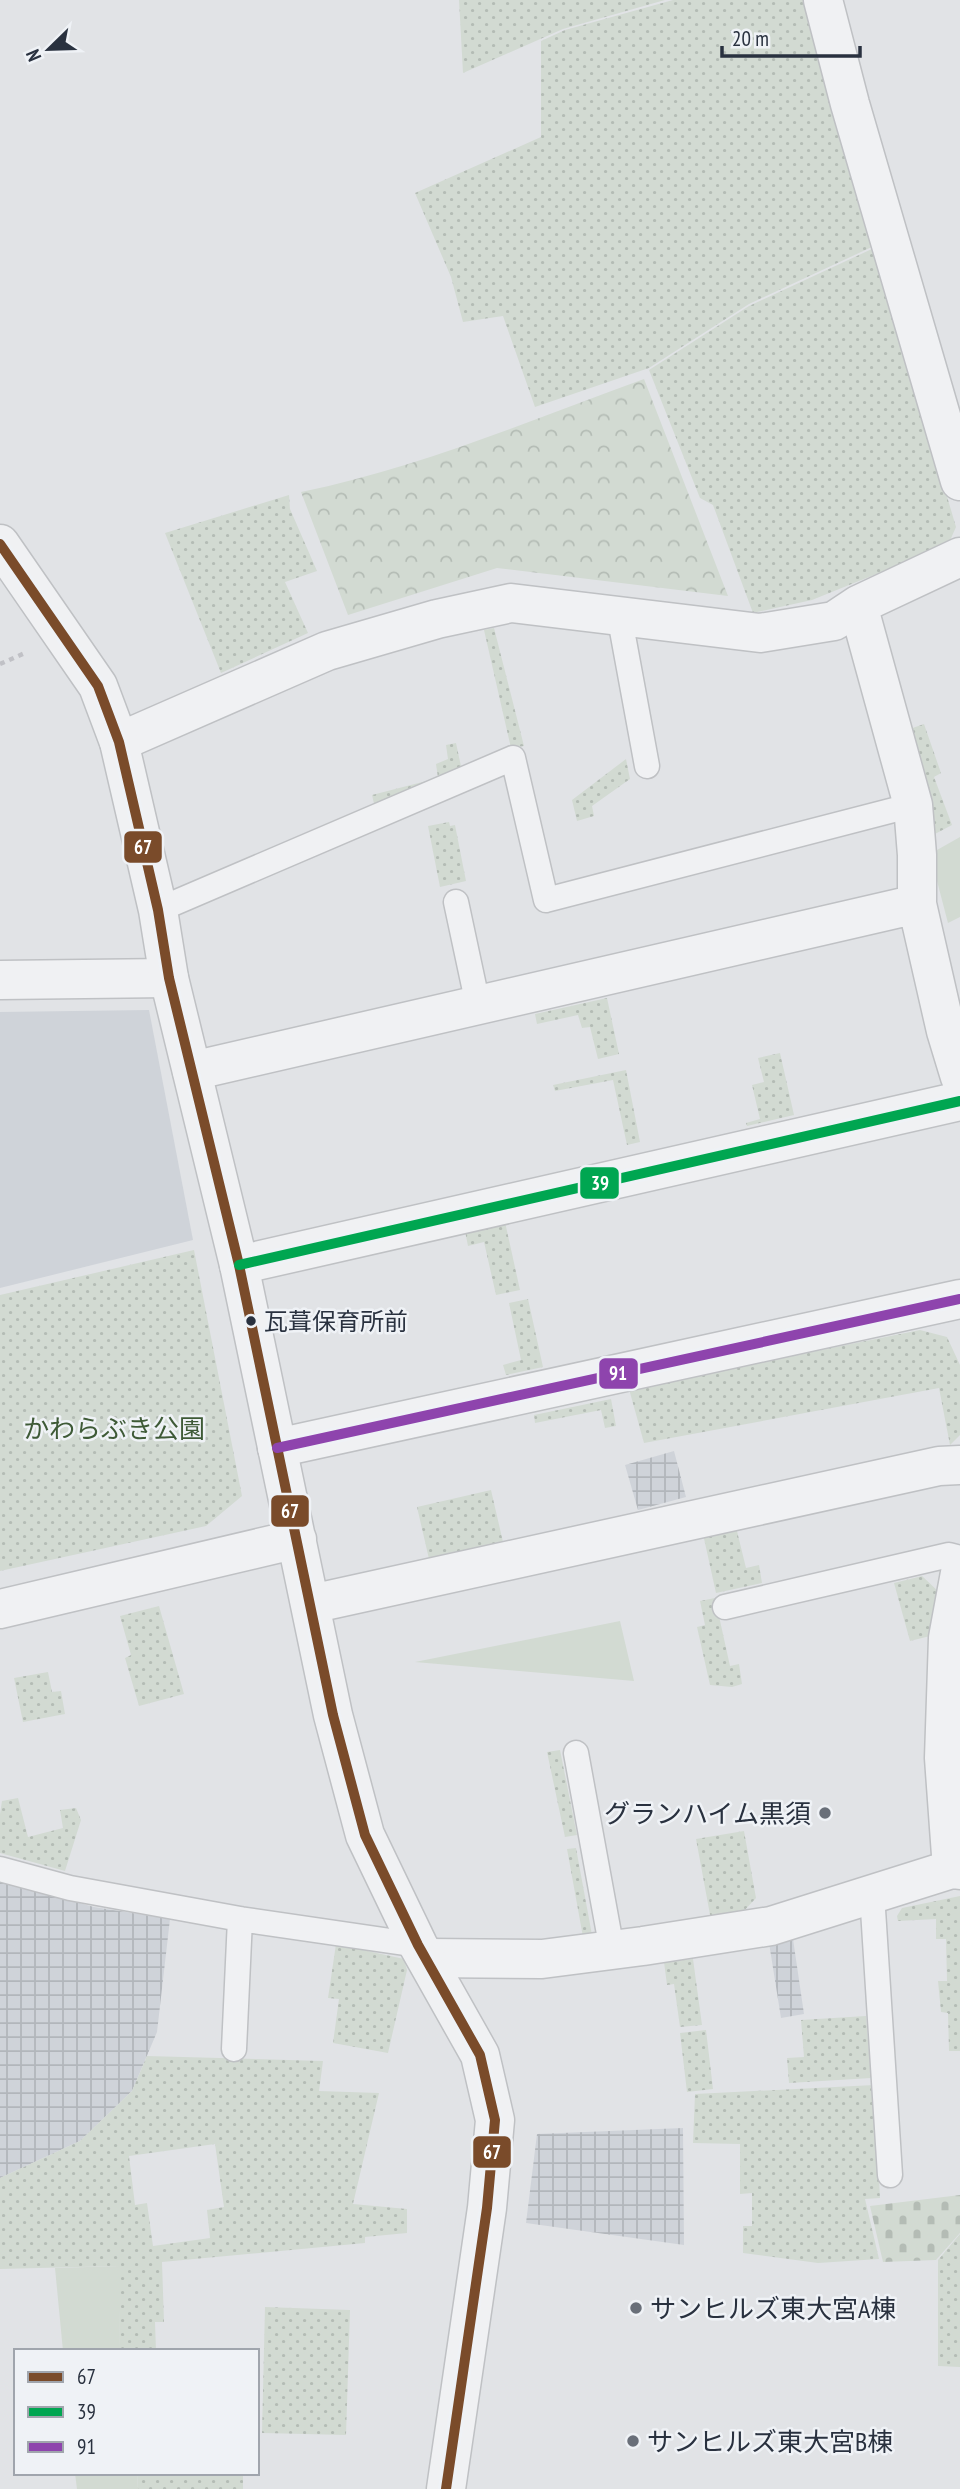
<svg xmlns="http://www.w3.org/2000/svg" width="960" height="2489" viewBox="0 0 960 2489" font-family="'PT Sans Narrow','Noto Sans JP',sans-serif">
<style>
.built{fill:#cfd3d9}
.industrial{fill:url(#industrial-grid)}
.grass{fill:#d2dad2}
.forest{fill:url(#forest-crowns)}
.cemetery{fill:url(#cemetery-stones)}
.park{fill:url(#park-dots);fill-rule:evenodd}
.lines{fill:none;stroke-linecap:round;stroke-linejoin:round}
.service-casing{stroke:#bfc1c4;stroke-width:27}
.minor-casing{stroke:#bfc1c4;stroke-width:41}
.tertiary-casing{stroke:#bfc1c4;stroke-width:41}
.path{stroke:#c0c1c6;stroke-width:4.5;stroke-dasharray:5 5;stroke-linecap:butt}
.service{stroke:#f0f1f3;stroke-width:24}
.minor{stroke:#f0f1f3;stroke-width:38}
.tertiary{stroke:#f0f1f3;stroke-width:38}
.bus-1-casing{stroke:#eff2f6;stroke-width:16}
.bus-2-casing{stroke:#eff2f6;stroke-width:16}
.bus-3-casing{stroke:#eff2f6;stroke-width:16}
.bus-1{stroke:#7a4b2a;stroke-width:10}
.bus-2{stroke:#00a651;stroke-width:10}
.bus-3{stroke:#8e44ad;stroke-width:10}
.bus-dot{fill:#29313f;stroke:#eff2f6;stroke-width:2.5}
.poi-dot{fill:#696f79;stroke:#eff2f6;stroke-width:2.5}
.labels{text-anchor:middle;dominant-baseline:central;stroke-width:5;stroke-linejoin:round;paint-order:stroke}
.bus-label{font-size:24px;fill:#29313f;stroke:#eff2f6;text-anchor:start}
.park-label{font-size:26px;fill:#3e5a36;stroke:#eff2f6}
.poi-label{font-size:26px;fill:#29313f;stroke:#eff2f6;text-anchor:start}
.line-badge{stroke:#eff2f6;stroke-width:2.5}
.badge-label{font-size:19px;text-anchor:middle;font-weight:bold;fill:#fff}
</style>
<defs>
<pattern id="industrial-grid" width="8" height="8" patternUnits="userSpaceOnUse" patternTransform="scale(1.75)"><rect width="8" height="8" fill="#cfd3d9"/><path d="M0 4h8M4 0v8" fill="none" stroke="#b2b6bb"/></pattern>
<pattern id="forest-crowns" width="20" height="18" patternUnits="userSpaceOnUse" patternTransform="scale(1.75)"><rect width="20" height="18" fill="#d2dad2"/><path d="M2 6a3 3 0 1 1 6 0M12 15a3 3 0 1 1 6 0" fill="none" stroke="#b4bcb5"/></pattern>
<pattern id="cemetery-stones" width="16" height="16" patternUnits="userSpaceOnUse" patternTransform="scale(1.75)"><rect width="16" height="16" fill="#d2dad2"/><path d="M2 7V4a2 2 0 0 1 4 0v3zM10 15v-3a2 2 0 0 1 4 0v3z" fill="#b4bcb5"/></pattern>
<pattern id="park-dots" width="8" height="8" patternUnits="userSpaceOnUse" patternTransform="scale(1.75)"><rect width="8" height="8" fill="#d2dad2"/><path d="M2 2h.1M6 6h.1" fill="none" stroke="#b4bcb5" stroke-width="1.8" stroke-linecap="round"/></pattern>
</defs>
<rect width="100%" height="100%" fill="#e1e3e6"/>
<path class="built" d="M 149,1010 L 193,1240 L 0,1288 L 0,1012 Z"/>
<path class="industrial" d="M 674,1451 L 686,1497 L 638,1510 L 625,1465 Z
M 0,1881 L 94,1907 L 170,1919 L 157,2032 L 132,2091 L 80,2141 L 0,2178 Z
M 793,1939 L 804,2014 L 781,2018 L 769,1943 Z
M 683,2128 L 684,2245 L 526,2223 L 537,2134 Z"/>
<path class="grass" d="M 960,837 L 960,917 L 948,923 L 930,854 Z
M 620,1621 L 634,1681 L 415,1662 Z
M 119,2266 L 120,2351 L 63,2351 L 55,2268 Z
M 75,2473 L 137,2473 L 138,2489 L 77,2489 Z"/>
<path class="forest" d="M 644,379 L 728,596 L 497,568 L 348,615 L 301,492 C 419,468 531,420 644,379 Z"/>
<path class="cemetery" d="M 960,2195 L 960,2233 L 936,2260 L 883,2262 L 870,2206 Z"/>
<path class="park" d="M 459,0 L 665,0 L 563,29 L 463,73 Z
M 673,0 L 804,0 L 831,105 L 874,246 L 749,304 L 649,368 L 535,407 L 503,316 L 463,322 L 451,277 L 415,193 L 541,137 L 541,41 L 565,30 Z
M 874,248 L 956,527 L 948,545 L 812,600 L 753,613 L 713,505 L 700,498 L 649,370 L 749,306 Z
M 289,495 L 290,509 L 317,571 L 285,582 L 308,633 L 221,673 L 165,533 Z
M 494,628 L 524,746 L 511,748 L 484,630 Z
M 924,724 L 941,773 L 934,777 L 952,825 L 933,835 L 907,730 Z
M 456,743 L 462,771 L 375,808 L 372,795 L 438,778 L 436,764 L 448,759 L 446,745 Z
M 626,759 L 630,779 L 592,806 L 594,816 L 577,821 L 572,800 Z
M 449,822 L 450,826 L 455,825 L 466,881 L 440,887 L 428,826 Z
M 607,998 L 619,1054 L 598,1059 L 590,1027 L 582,1028 L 578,1015 L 537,1024 L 535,1014 Z
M 780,1053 L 794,1115 L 747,1126 L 746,1123 L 760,1119 L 752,1085 L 764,1082 L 758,1058 Z
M 626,1070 L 640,1142 L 627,1145 L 613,1080 L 555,1091 L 553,1085 Z
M 505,1222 L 520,1290 L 496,1295 L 484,1242 L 468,1246 L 465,1231 Z
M 194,1250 L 242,1496 L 206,1526 L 0,1571 L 0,1295 Z
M 528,1299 L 543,1367 L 506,1375 L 503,1365 L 521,1360 L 509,1303 Z
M 920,1330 L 947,1337 L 960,1365 L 960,1435 L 950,1445 L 939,1388 L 644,1443 L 629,1389 Z
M 611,1399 L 616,1426 L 605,1428 L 601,1410 L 535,1423 L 534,1415 Z
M 491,1490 L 503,1542 L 429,1559 L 417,1507 Z
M 736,1527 L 746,1568 L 759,1565 L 762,1583 L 716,1593 L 703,1534 Z
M 922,1576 L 940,1593 L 934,1635 L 910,1641 L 894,1583 Z
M 715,1598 L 730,1666 L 739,1664 L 742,1684 L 732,1687 L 710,1685 L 697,1627 L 705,1625 L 700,1601 Z
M 159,1606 L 184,1694 L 139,1706 L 125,1658 L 131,1655 L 120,1616 Z
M 48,1672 L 52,1692 L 61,1691 L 65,1714 L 23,1722 L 14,1678 Z
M 560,1750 L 577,1835 L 565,1837 L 547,1752 Z
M 18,1798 L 28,1837 L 63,1828 L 60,1810 L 76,1808 L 81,1820 L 65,1871 L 0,1853 L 0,1814 L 2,1801 Z
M 744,1831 L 756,1898 L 741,1914 L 711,1920 L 696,1839 Z
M 576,1848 L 592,1935 L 583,1937 L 567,1849 Z
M 960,1896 L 960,2051 L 949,2051 L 948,2013 L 941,2012 L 938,1981 L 947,1981 L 946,1939 L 936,1939 L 936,1919 L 898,1921 L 897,1916 L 902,1908 Z
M 336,1944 L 404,1959 L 407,1970 L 388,2053 L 333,2043 L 339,1999 L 328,1998 Z
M 693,1959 L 702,2025 L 680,2027 L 674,1984 L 667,1985 L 664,1962 Z
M 866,2016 L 871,2078 L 789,2083 L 787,2058 L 804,2057 L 801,2020 Z
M 706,2030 L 713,2089 L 687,2092 L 680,2033 Z
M 147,2056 L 323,2061 L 319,2091 L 379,2093 L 353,2204 L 407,2209 L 407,2233 L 365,2237 L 365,2243 L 162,2262 L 164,2322 L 155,2322 L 156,2351 L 120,2351 L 118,2266 L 0,2269 L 0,2178 L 80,2141 L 132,2091 ZM 215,2144 L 224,2207 L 207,2210 L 210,2238 L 153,2246 L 147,2203 L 135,2205 L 129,2156 Z
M 874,2085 L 880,2198 L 865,2199 L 879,2259 L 818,2263 L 743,2253 L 743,2226 L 752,2226 L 752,2193 L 740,2194 L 740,2144 L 693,2143 L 695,2094 Z
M 960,2234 L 960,2367 L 938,2366 L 938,2260 Z
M 265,2307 L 350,2310 L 346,2435 L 262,2433 Z
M 137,2473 L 243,2473 L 243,2489 L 138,2489 Z"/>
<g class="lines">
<g class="service-casing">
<path id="service" d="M 619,614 L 647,766
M 456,902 L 478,1005
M 158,910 L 513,758 L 546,900 L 913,805
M 725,1607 L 949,1555 L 960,1558
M 576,1753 L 612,1950
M 0,1869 L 70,1888 L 240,1919 L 418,1945
M 872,1894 L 890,2175
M 234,2049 L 240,1919"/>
</g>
<g class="minor-casing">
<path id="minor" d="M 823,0 L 850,104 L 960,481
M 858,605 L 913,805 L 917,855 L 917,904 L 946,1031 L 960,1077
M 119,742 L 327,651 L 437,619 L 511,603 L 760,633 L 834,621 L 858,605 L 960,557
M 0,980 L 169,978
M 192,1071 L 917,904
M 239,1265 L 960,1101
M 277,1448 L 960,1299
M 311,1604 L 939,1466 L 960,1465
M 952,1869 L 944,1758 L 948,1638 L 960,1573
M 427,1958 L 542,1959 L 643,1946 L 771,1926 L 952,1869 L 960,1870"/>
</g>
<g class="tertiary-casing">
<path id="tertiary" d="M 0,544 L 98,686 L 119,742 L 158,910 L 169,978 L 239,1265 L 333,1715 L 365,1835 L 418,1945 L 480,2055 L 495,2120 L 487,2208 L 446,2489
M 0,1609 L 297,1539"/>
</g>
<path class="path" d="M 0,664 L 25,653"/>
<use href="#service" class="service"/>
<use href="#minor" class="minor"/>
<use href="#tertiary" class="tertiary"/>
<g class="bus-1-casing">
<path id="bus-1" d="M 0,544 L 98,686 L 119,742 L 158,910 L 169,978 L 239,1265 L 333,1715 L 365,1835 L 418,1945 L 480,2055 L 495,2120 L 487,2208 L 446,2489"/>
</g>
<g class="bus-2-casing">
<path id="bus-2" d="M 239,1265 L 960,1101"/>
</g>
<g class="bus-3-casing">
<path id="bus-3" d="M 277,1448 L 960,1299"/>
</g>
<use href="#bus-1" class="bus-1"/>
<use href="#bus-2" class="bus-2"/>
<use href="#bus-3" class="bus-3"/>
</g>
<circle class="bus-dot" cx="251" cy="1321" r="6"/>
<g class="poi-dot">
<circle cx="825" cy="1813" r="7"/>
<circle cx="636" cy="2308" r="7"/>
<circle cx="633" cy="2441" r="7"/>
</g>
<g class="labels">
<g class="bus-label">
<text x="264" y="1321">瓦葺保育所前</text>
</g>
<g class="park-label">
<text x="114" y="1428">かわらぶき公園</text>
</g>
<g class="poi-label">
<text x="811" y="1813" text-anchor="end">グランハイム黒須</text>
<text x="650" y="2308">サンヒルズ東大宮A棟</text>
<text x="647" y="2441">サンヒルズ東大宮B棟</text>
</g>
</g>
<g class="line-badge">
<rect x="123" y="830" width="40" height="34" rx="7" fill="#7a4b2a"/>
<rect x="579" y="1166" width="41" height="34" rx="7" fill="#00a651"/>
<rect x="598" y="1357" width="41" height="33" rx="7" fill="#8e44ad"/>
<rect x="270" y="1494" width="40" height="34" rx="7" fill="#7a4b2a"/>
<rect x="472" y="2135" width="40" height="34" rx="7" fill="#7a4b2a"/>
</g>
<g class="badge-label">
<text x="143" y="854">67</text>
<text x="600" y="1190">39</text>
<text x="618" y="1380">91</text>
<text x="290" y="1518">67</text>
<text x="492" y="2159">67</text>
</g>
<rect x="14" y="2349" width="245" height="126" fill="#eff2f6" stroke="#a0a5ad" stroke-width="2"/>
<rect x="28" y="2372" width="35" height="10" fill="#7a4b2a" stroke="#a0a5ad" stroke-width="2"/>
<text x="77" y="2384" font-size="21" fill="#29313f">67</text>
<rect x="28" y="2407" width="35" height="10" fill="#00a651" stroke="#a0a5ad" stroke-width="2"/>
<text x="77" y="2419" font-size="21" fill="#29313f">39</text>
<rect x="28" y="2442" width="35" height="10" fill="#8e44ad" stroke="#a0a5ad" stroke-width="2"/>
<text x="77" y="2454" font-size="21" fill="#29313f">91</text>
<g transform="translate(49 49) rotate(247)" stroke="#eff2f6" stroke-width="5" paint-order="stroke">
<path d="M0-5L12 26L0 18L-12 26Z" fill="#29313f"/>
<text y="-10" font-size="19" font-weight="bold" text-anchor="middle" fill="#29313f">N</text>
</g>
<path d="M722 46v10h138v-10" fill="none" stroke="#29313f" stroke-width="3.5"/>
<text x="732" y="46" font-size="21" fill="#29313f" stroke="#eff2f6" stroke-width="5" paint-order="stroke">20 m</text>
</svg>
